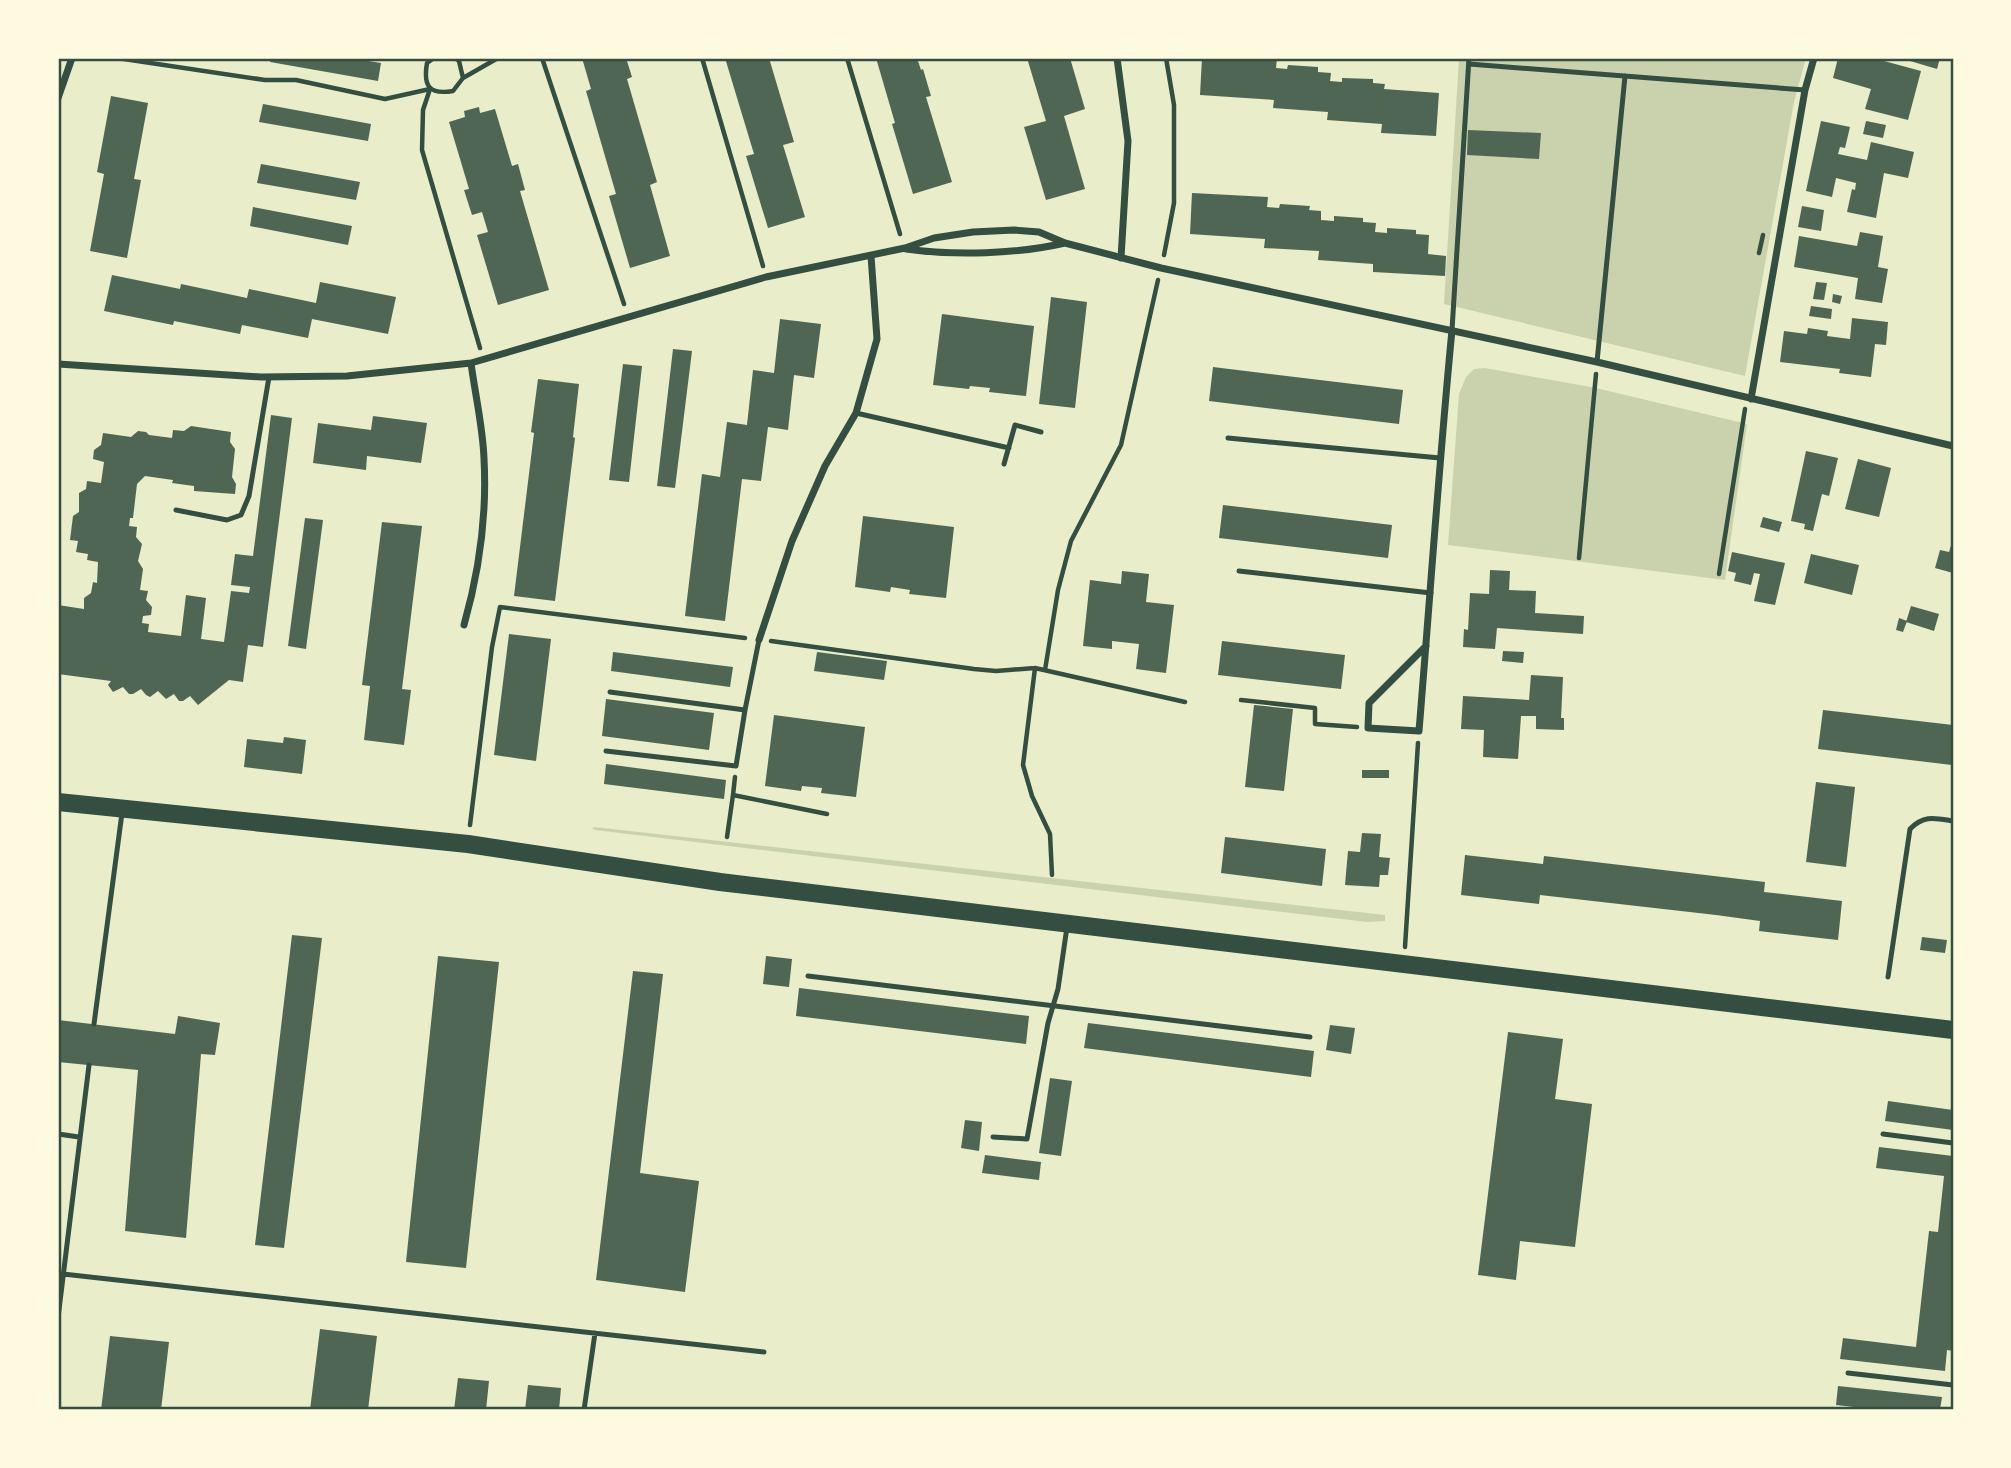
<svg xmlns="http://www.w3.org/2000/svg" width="2011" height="1468" viewBox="0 0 2011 1468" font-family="Roboto,sans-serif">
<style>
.green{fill:#cad2ad}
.building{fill:#4f6655}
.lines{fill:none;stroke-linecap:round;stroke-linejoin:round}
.path{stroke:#344e41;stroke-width:4.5}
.service{stroke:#344e41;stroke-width:5}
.minor{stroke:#344e41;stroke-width:7}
.primary{stroke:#344e41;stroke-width:18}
.neatline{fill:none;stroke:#344e41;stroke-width:2.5}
</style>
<rect width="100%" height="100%" fill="#e9edc9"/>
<path class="green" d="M 1459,58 L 1806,58 L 1794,102 L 1745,376 L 1444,304 Z
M 1485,368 L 1596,388 L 1747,424 L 1725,580 L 1448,545 L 1459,394 L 1466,377 L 1474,369 Z
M 594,827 L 1385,915 L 1385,921 L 1367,922 L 595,830 L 592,829 Z"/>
<path class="building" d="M 271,58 L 350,58 L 381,63 L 378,81 L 270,62 Z
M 582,58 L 626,58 L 632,77 L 627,79 L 657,182 L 650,185 L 670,256 L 630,268 L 609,196 L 616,194 L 586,91 L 591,89 Z
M 725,58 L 769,58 L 794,142 L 783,145 L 805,217 L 768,228 L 746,156 L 754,154 Z
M 876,58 L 917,58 L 921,70 L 923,69 L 931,96 L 926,97 L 952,182 L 913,194 L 892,124 L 895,123 Z
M 1027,58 L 1070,58 L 1085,109 L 1064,116 L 1085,189 L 1046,200 L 1024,127 L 1046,121 Z
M 1202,58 L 1277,58 L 1276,68 L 1287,69 L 1288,65 L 1318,67 L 1318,72 L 1331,73 L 1330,81 L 1342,82 L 1342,78 L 1373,79 L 1373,83 L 1385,84 L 1384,89 L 1439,93 L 1436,136 L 1381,133 L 1382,124 L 1327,120 L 1328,112 L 1273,108 L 1274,100 L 1200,95 Z
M 1838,58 L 1873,58 L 1921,71 L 1908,120 L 1865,109 L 1871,89 L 1833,78 Z
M 1900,58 L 1940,58 L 1937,69 Z
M 111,96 L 148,103 L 134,179 L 141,180 L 127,258 L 90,251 L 104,174 L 97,172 Z
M 263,104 L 371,124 L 368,141 L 259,122 Z
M 479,107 L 480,113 L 495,109 L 512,166 L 518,164 L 525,190 L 520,191 L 549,290 L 498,305 L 477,235 L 488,232 L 482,212 L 472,215 L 464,190 L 469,189 L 449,122 L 465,117 L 464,111 Z
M 1821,121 L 1850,127 L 1845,148 L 1840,147 L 1838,154 L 1867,160 L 1871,142 L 1914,152 L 1908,178 L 1884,173 L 1876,218 L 1847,212 L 1852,189 L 1855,190 L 1856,183 L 1836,178 L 1832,197 L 1806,191 Z
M 1866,121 L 1886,125 L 1883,138 L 1863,134 Z
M 1468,130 L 1541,133 L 1539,159 L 1467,155 Z
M 261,164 L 360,182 L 356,200 L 257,183 Z
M 1192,193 L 1268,197 L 1267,207 L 1279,208 L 1280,204 L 1310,206 L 1309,210 L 1321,211 L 1321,220 L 1334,221 L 1334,216 L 1363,218 L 1363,222 L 1376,223 L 1375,232 L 1387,233 L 1387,228 L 1416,230 L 1416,234 L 1429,235 L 1428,254 L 1446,256 L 1445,276 L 1373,272 L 1373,264 L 1318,260 L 1319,251 L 1264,248 L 1265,239 L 1190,234 Z
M 1802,206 L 1824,210 L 1821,231 L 1798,227 Z
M 253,207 L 352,226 L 348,245 L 250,226 Z
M 1860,232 L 1883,236 L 1878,267 L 1888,269 L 1882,303 L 1855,299 L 1858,278 L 1794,267 L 1799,236 L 1857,246 Z
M 112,275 L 180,289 L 181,284 L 247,298 L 249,289 L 316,303 L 320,282 L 396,297 L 388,334 L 312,319 L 308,338 L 242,325 L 240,334 L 174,321 L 173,325 L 104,311 Z
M 1816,282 L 1827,283 L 1824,300 L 1813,299 Z
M 1833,294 L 1842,296 L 1840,304 L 1832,302 Z
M 1051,297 L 1087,302 L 1075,408 L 1039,404 Z
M 1811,306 L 1832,309 L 1831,319 L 1809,316 Z
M 942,314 L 1034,326 L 1026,396 L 989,392 L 990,388 L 970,386 L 969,389 L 933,385 Z
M 1852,318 L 1888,322 L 1886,345 L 1875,344 L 1871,377 L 1839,373 L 1840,369 L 1780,362 L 1784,331 L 1807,334 L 1808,328 L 1828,331 L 1827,336 L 1850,339 Z
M 780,319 L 821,324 L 814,378 L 794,375 L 788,430 L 768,427 L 761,481 L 742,479 L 725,621 L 685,616 L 702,474 L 720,477 L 727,422 L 747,425 L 753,370 L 774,373 Z
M 673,349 L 692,351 L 675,488 L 657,486 Z
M 623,364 L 642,366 L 629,482 L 609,480 Z
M 1213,367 L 1403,390 L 1399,424 L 1209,401 Z
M 538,379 L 579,384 L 573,437 L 575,438 L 555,601 L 514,596 L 534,433 L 531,432 Z
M 271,415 L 292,418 L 263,647 L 248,645 L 243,682 L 229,680 L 198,705 L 190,696 L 183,701 L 179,701 L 174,694 L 166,699 L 158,691 L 150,697 L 146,695 L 141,689 L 133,694 L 129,694 L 123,687 L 113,692 L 108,685 L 111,681 L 58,674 L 58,605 L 84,609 L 84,598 L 91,593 L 93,582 L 97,583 L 98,562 L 87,560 L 88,554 L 76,552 L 78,541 L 70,540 L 73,516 L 79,512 L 79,493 L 86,489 L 87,481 L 101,483 L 104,462 L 93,459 L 94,450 L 101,445 L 103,433 L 131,437 L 138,431 L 146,432 L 149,435 L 172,438 L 173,430 L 184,431 L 191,426 L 231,432 L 230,442 L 235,449 L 232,477 L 236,484 L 235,494 L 194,491 L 194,486 L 172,483 L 173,480 L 145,476 L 137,484 L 133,518 L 130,518 L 129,526 L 137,527 L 136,537 L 142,544 L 138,561 L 143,569 L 140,590 L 148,591 L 146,600 L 152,607 L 151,615 L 143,616 L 142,623 L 149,624 L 148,632 L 181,636 L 186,595 L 206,598 L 201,639 L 224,642 L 231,591 L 249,593 L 250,587 L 231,585 L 235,554 L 253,556 Z
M 373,416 L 427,423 L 421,463 L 367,456 L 366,470 L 313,463 L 318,423 L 371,430 Z
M 1806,451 L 1838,458 L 1829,496 L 1822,494 L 1813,531 L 1804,529 L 1805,524 L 1791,521 Z
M 1858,459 L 1891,468 L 1879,517 L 1845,509 Z
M 1223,505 L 1392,525 L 1388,558 L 1219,538 Z
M 863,516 L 954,527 L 946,598 L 909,594 L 910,590 L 891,587 L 890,592 L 855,587 Z
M 1763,517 L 1782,522 L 1779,532 L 1760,527 Z
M 305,518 L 323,520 L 306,649 L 288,646 Z
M 382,522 L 422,526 L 402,689 L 411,690 L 404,745 L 364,740 L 370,686 L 362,685 Z
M 1953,539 L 1953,573 L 1935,568 L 1940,550 L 1949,552 Z
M 1732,552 L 1785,563 L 1775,605 L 1754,601 L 1760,574 L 1754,573 L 1751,585 L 1734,581 L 1736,573 L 1728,571 Z
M 1811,554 L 1859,565 L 1852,595 L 1804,583 Z
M 1490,570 L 1510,571 L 1509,590 L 1536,591 L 1535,613 L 1584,616 L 1583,634 L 1497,628 L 1495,649 L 1463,647 L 1464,629 L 1468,630 L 1470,593 L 1489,594 Z
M 1122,571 L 1149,574 L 1146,602 L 1174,605 L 1166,673 L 1136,669 L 1139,644 L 1112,641 L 1112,649 L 1083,646 L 1090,580 L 1121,584 Z
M 1911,606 L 1939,614 L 1934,631 L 1906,622 Z
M 1899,618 L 1907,621 L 1903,632 L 1896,630 Z
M 509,634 L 551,639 L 536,761 L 494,755 Z
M 1222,641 L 1345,655 L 1341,689 L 1218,675 Z
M 1503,651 L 1524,652 L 1523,663 L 1502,661 Z
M 613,652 L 733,667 L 730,687 L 611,671 Z
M 817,652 L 887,661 L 884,680 L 814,671 Z
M 1531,675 L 1563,677 L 1561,718 L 1564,718 L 1564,730 L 1536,729 L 1536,716 L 1521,716 L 1518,759 L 1483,757 L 1484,730 L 1461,729 L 1463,696 L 1529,700 Z
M 606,699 L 714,713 L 709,750 L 602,736 Z
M 1254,705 L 1293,709 L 1284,791 L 1245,787 Z
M 1823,710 L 1953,725 L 1952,765 L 1818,749 Z
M 774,715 L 865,727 L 856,797 L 821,793 L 822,788 L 802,786 L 801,791 L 765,786 Z
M 284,737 L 306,740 L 302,774 L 244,767 L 247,739 L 283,743 Z
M 606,764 L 726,780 L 724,799 L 604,784 Z
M 1362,770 L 1389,770 L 1389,778 L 1362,778 Z
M 1816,782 L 1855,787 L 1846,867 L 1806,862 Z
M 1362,833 L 1381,834 L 1379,857 L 1390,858 L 1388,875 L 1380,875 L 1379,887 L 1345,885 L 1348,851 L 1360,852 Z
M 1225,837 L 1326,849 L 1322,886 L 1221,873 Z
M 1465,855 L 1543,864 L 1544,856 L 1765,882 L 1764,892 L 1842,901 L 1838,940 L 1759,931 L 1760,921 L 1716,915 L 1540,895 L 1539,904 L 1461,895 Z
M 292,935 L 322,938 L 284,1248 L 255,1245 Z
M 1922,937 L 1947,940 L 1945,953 L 1920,950 Z
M 438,956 L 499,962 L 466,1268 L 406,1262 Z
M 766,956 L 792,959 L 789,987 L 763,984 Z
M 633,971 L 663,974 L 640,1173 L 699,1181 L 685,1292 L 596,1280 Z
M 799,988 L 1029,1016 L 1026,1044 L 796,1016 Z
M 178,1016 L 220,1023 L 215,1055 L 201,1054 L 186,1238 L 125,1231 L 138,1070 L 58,1062 L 58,1020 L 175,1034 Z
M 1088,1023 L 1314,1051 L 1311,1077 L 1084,1048 Z
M 1330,1025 L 1355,1028 L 1351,1054 L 1326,1050 Z
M 1508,1032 L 1563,1039 L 1555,1099 L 1592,1104 L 1575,1247 L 1520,1241 L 1516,1280 L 1478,1275 Z
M 1050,1078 L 1072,1081 L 1061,1156 L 1039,1153 Z
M 1888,1101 L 1953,1110 L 1953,1130 L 1885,1121 Z
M 965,1120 L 982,1122 L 979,1151 L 961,1148 Z
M 1879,1147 L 1953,1156 L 1953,1351 L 1947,1350 L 1945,1371 L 1840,1359 L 1843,1338 L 1916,1347 L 1929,1231 L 1938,1232 L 1944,1176 L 1876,1168 Z
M 985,1155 L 1041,1162 L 1039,1180 L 982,1173 Z
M 320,1329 L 377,1336 L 368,1410 L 310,1410 Z
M 110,1336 L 169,1342 L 161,1410 L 101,1410 Z
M 458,1378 L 489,1381 L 486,1410 L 454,1410 Z
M 528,1385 L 561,1388 L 559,1410 L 525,1410 Z
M 1838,1386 L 1942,1397 L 1940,1410 L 1881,1410 L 1836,1405 Z"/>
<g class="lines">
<path class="path" d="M 117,58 L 265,80 L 296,80 L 385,99 L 430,89
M 434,58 L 427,63 C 423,86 429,95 453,91 L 463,78 L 459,61 L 455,58
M 542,58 L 624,304
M 702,58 L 763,266
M 847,58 L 900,234
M 463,78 L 498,58
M 430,89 L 423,110 L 422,150 L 480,348
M 1759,253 L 1763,235
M 1164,255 L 1174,203 L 1174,105 L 1166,58
M 1579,558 L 1596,374
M 1719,574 L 1745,409
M 771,641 L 974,669 L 996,671 L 1035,668 L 1185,702
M 1035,668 L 1023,765 L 1032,796 L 1050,834 L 1052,875
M 1045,670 L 1058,590 L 1071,541 L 1121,445 L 1158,280
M 1241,700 L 1315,708 L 1315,724 L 1357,727
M 735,777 L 733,795 L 827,814
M 470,825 L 492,647 L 500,607 L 745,638
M 727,837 L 733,795
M 1405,947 L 1418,743"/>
<path class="service" d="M 1469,64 L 1805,90
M 1452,330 L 1469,58
M 1597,362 L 1625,76
M 856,413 L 1009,448
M 1228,438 L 1440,458
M 1004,464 L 1015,425 L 1041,432
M 176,510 L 227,520 L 241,515 L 249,496 L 269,377
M 1239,571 L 1431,593
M 610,692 L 745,710
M 606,751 L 736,766 L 745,710 L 759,640
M 808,976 L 1310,1037
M 1888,977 L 1910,829 C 1924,815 1934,818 1953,821
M 94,1024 L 122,813
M 58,1134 L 79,1137
M 1883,1134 L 1953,1143
M 993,1137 L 1027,1139 L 1048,1023 L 1058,989 L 1067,927
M 63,1274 L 764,1352
M 58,1318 L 89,1065
M 1848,1373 L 1953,1385
M 584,1410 L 595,1333"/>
<path class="minor" d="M 1117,58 L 1128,141 L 1121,258
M 58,98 L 72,58
M 906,249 C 955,256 1017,254 1065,243
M 58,364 L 261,377 L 347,376 L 471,363 L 766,277 L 905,248 L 934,238 L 973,232 L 1014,230 L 1039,232 L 1065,243 L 1161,268 L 1597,362 L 1953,446
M 1751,399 L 1805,90 L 1814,58
M 464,625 C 479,572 487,514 484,459 C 483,427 475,394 471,363
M 759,640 L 792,541 L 825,466 L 856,413 L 877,339 L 871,256
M 1426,646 L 1369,703 L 1368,728 L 1419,731 C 1430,598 1439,464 1452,330"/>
<path class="primary" d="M 58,802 L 468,844 L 720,882 L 1953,1030"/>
</g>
<rect width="2011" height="1468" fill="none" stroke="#fefae0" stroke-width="119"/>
<rect x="60" y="60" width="1892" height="1348" class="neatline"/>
</svg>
